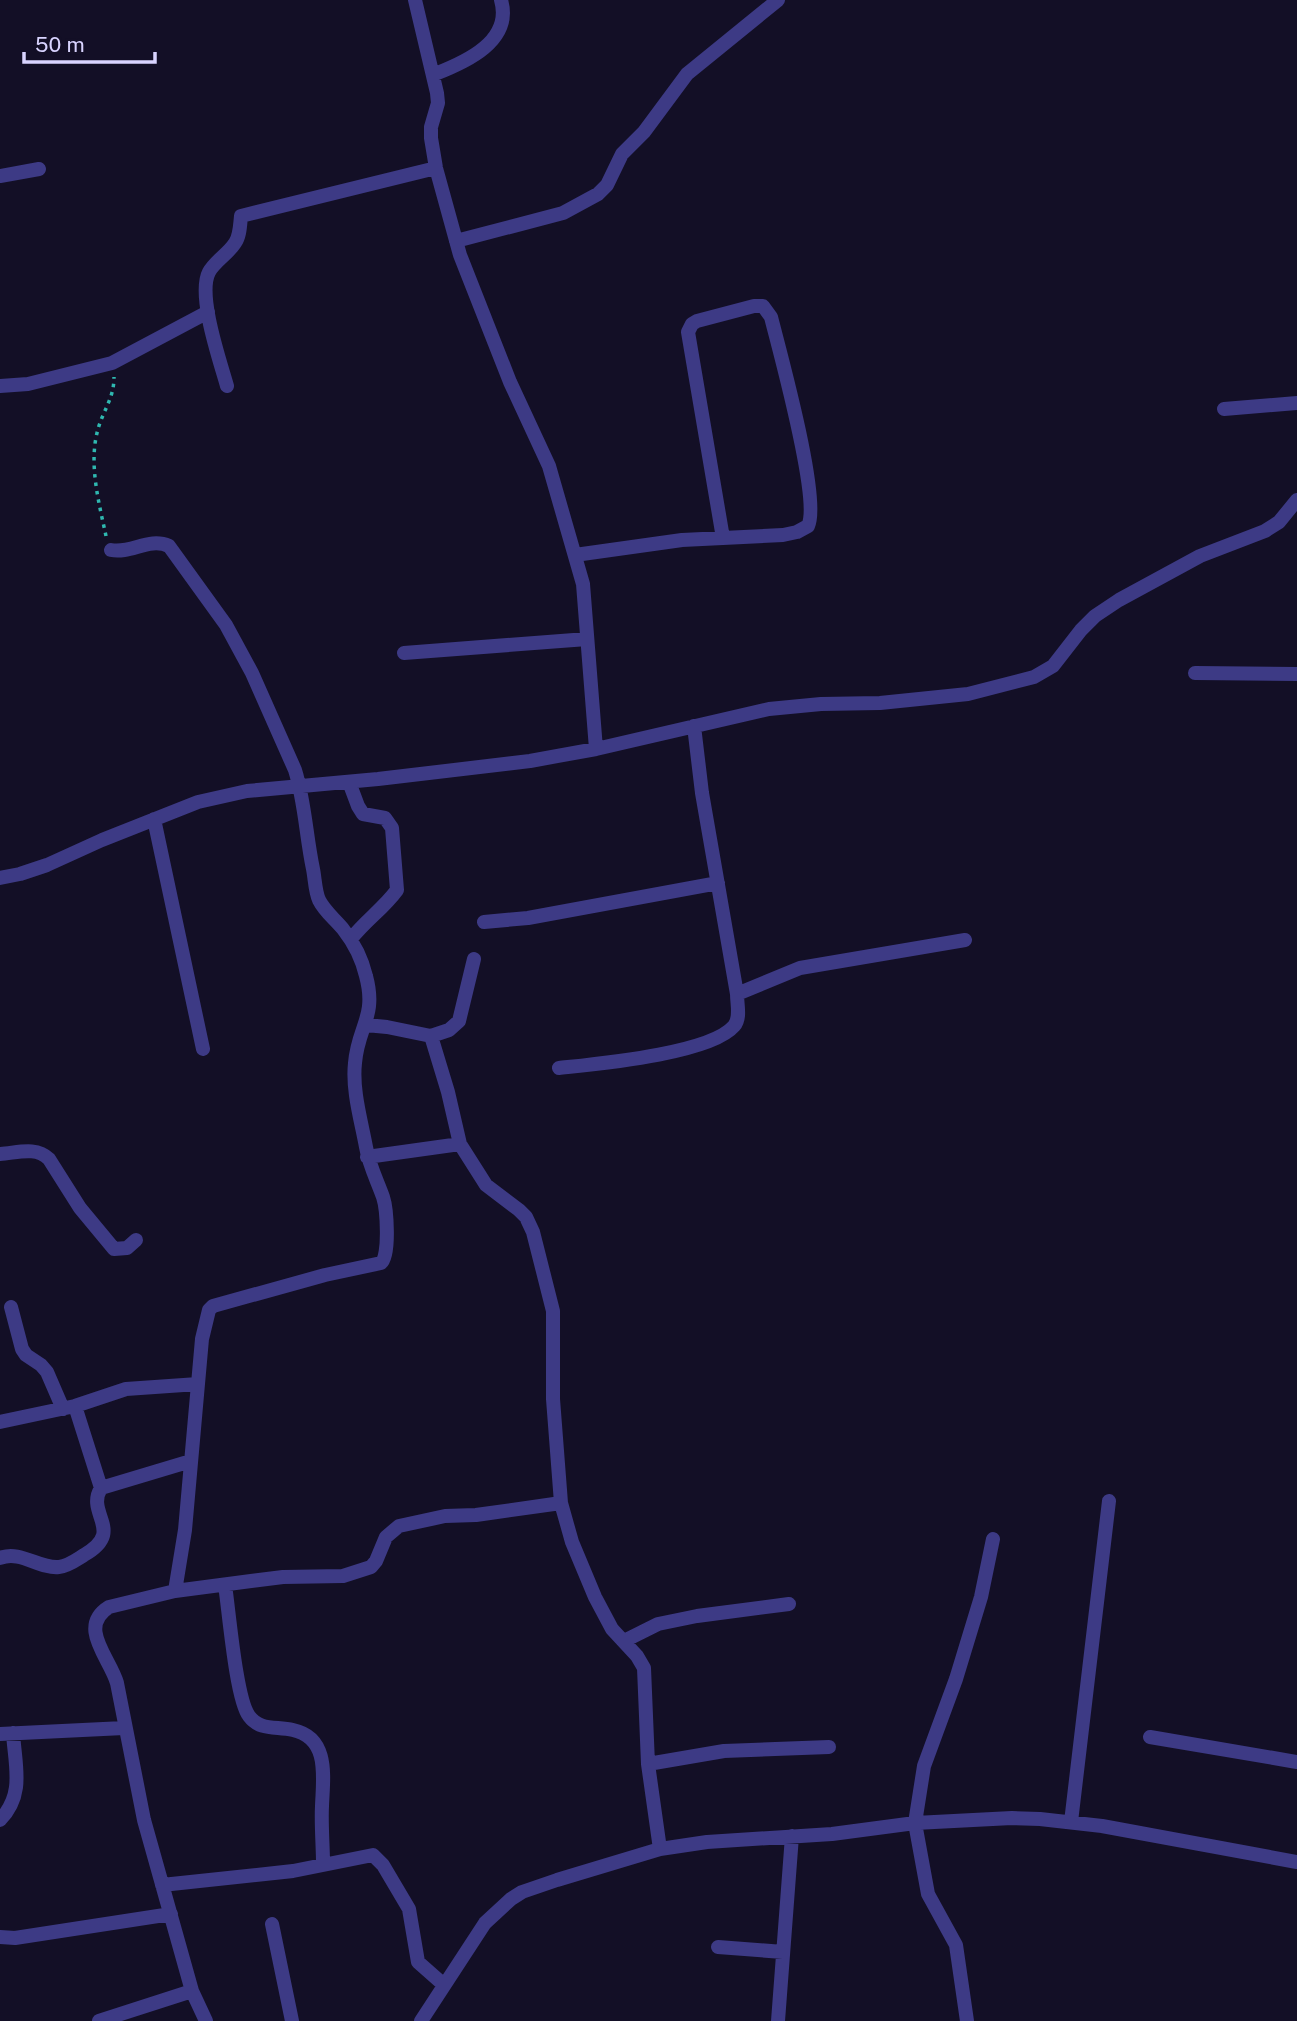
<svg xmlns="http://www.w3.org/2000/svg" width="1297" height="2021" viewBox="0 0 1297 2021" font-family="'Public Sans',sans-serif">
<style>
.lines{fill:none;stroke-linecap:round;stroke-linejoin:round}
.path{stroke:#2fb8b0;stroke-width:3.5;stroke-dasharray:3.5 5;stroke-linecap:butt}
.street{stroke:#3d3a85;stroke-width:14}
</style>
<rect width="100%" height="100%" fill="#130f26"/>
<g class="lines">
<path class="path" d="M 106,536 C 99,503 89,466 97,433 C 102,411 114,400 114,377"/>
<path class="street" d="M 415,0 L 437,93 L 438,103 L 431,127 L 431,138 L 436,168 L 460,255 L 510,382 L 549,466 L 583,584 L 596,749
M 435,74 C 466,62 513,41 501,0
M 0,176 L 39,169
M 456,241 L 563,213 L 598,194 L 607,185 L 622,154 L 644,132 L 687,74 L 778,0
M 0,386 L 28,384 L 112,363 L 208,312
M 227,386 C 220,361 197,295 209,272 C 215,261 228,254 235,243 C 240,236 240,225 241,216 L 436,168
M 1224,409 L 1297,403
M 111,550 C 131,554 149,537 169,546 L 226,625 L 252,673 L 295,770 C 305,802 306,836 313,869 C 315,879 315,891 319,900 C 325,912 335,919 343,929 C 354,943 362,959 366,976 C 377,1017 358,1026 355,1063 C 352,1090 361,1120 366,1147 C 369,1165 377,1180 383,1197 C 387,1209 390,1256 381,1263 L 325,1275 L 213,1306 L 209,1310 L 202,1339 L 185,1530 L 175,1591
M 575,555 L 682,540 L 783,535 L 797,532 L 808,526 C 821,500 780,353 771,317 L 763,306 L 754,306 L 697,321 L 692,324 L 688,332 L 723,538
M 404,653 L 587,639
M 1195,673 L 1297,674
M 349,782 L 358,806 L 363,814 L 385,818 L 392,828 L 397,890 C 383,909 366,920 351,939
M 154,819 L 203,1049
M 0,878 L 20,874 L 47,865 L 102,840 L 198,802 L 247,791 L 378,779 L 530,761 L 596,749 L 769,709 L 821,704 L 880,703 L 968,694 L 1034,677 L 1053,666 L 1081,630 L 1095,616 L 1119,600 L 1200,556 L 1265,531 L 1279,522 L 1297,500
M 484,922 L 528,918 L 718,883
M 474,959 L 459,1021 L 449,1030 L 431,1036 L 448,1092 L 460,1144 L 486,1185 L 519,1210 L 526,1217 L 533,1232 L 553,1311 L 553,1399 L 561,1503 L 572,1542 L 595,1597 L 612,1629 L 637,1656 L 644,1668 L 648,1764 L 660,1849
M 737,994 L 800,968 L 965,940
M 366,1025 L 387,1027 L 431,1036
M 559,1068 C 596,1064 710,1054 734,1026 C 741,1018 737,1005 737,994 L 702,793 L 694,726
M 0,1154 C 17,1153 36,1146 49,1159 L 80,1208 L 114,1249 L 127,1248 L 136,1240
M 367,1157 L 460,1144
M 11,1307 L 22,1349 L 26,1355 L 41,1365 L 47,1372 L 63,1409
M 75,1406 L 101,1488
M 0,1422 L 75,1406 L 126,1389 L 198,1384
M 0,1558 C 21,1550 39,1569 59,1567 C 68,1566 76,1560 84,1555 C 126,1531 85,1514 101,1488 L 191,1461
M 225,1585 C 229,1611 236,1699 249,1716 C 260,1731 276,1726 293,1730 C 330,1738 323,1778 322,1806 C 321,1825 323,1845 323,1864
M 624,1641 L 658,1624 L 697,1616 L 789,1604
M 0,1734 L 124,1728
M 1150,1737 L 1297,1762
M 648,1764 L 724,1751 L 829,1747
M 0,1820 C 25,1794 15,1766 13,1733
M 1071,1822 L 1109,1501
M 162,1885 L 293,1871 L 373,1855 L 383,1865 L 409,1909 L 418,1962 L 444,1985
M 272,1924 L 292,2021
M 0,1937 L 15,1938 L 171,1914
M 718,1947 L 783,1952
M 99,2021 L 192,1991
M 206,2021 L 192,1991 L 144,1820 L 117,1683 C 110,1658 77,1627 109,1607 L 175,1591 L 251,1581 L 283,1577 L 343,1576 L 371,1567 L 376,1561 L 386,1537 L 399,1526 L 445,1516 L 476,1515 L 561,1503
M 421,2021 L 485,1923 L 511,1899 L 522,1892 L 557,1880 L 660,1849 L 707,1842 L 832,1834 L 915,1823 L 1012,1818 L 1040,1819 L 1102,1826 L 1297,1862
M 778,2021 L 792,1836
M 967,2021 L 956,1945 L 928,1894 L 915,1823 L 924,1766 L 956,1679 L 981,1597 L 993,1539"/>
</g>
<path d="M24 52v10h131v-10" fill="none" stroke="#d9d4ff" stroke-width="3.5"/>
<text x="35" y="52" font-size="21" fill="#d9d4ff" stroke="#130f26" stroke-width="5" paint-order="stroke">50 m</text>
</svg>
